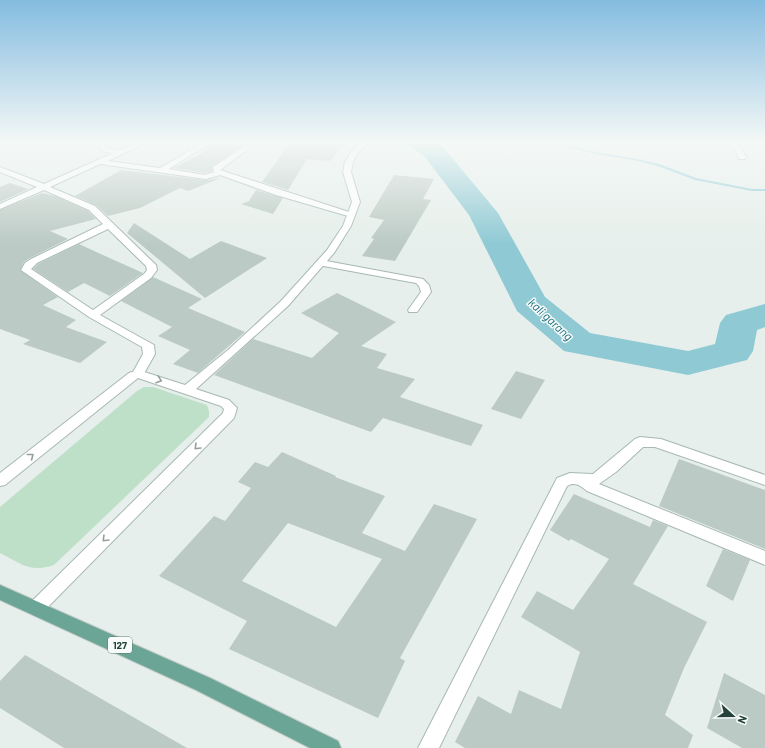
<svg xmlns="http://www.w3.org/2000/svg" width="765" height="748" viewBox="0 0 765 748" font-family="Barlow,sans-serif">
<style>
.green{fill:#bfe0c8}
.lines{fill:none;stroke-linecap:round;stroke-linejoin:round}
.stream{fill:#8ec9d4;fill-rule:evenodd}
.river{fill:#8ec9d4;fill-rule:evenodd}
.building{fill:#bbcac4;fill-rule:evenodd}
.minor-casing{stroke:#a8b8b2;stroke-width:2}
.tertiary-casing{stroke:#a8b8b2;stroke-width:2}
.primary-casing{stroke:#c2cac8;stroke-width:2}
.minor{fill:#fff;fill-rule:evenodd}
.tertiary{fill:#fff;fill-rule:evenodd}
.primary{fill:#6aa596;fill-rule:evenodd}
.oneway{stroke:#92a09c}
.labels{text-anchor:middle;dominant-baseline:central;stroke-width:3;stroke-linejoin:round;paint-order:stroke}
.shield{fill:#f7fbf9;stroke:#637a73;stroke-width:1}
.shield-label{font-size:10px;font-weight:bold;fill:#24423a}
.water-label{font-size:12px;font-style:italic;fill:#1c6f80;stroke:#f7fbf9}
</style>
<rect width="100%" height="100%" fill="#e6efeb"/>
<path class="green" d="M 144,387 L 153,387 L 207,405 L 209,411 L 209,417 L 54,565 C 29,573 22,564 0,553 L 0,507 L 137,391 Z"/>
<g class="lines">
<path class="stream" d="M 546,141 L 551,141 L 595,152 L 633,158 L 660,164 L 696,178 L 752,189 L 765,189 L 765,191 L 752,191 L 695,180 L 657,166 L 633,160 L 595,154 Z"/>
<path class="river" d="M 405,141 L 433,141 L 443,147 L 498,213 L 545,297 L 590,333 L 688,351 L 715,344 L 720,323 L 726,315 L 765,304 L 765,327 L 757,330 L 753,351 L 747,360 L 688,375 L 564,351 L 517,311 L 469,215 L 425,157 L 409,146 Z"/>
</g>
<path class="building" d="M 184,141 L 251,141 L 212,166 L 212,171 L 205,173 L 174,168 L 206,151 L 203,150 L 208,145 L 208,142 L 203,142 L 195,146 Z
M 291,141 L 347,141 L 330,161 L 307,159 L 288,190 L 262,182 Z
M 121,170 L 206,180 L 221,178 L 188,191 L 180,188 L 140,208 L 108,216 L 96,205 L 75,196 Z
M 394,175 L 434,179 L 423,199 L 431,200 L 395,261 L 362,256 L 374,239 L 371,238 L 384,220 L 369,217 Z
M 10,183 L 28,189 L 0,202 L 0,187 Z
M 256,190 L 283,198 L 273,214 L 241,204 L 249,201 Z
M 42,193 L 55,196 L 88,211 L 96,219 L 50,231 L 68,239 L 30,258 L 24,262 L 20,270 L 58,297 L 43,305 L 76,320 L 66,327 L 107,342 L 80,363 L 23,344 L 30,340 L 0,329 L 0,210 Z
M 134,223 L 190,259 L 221,241 L 267,258 L 205,298 L 127,233 Z
M 79,244 L 94,251 L 143,273 L 110,296 L 84,283 L 68,292 L 33,269 L 38,264 Z
M 153,277 L 202,299 L 188,308 L 245,332 L 198,373 L 173,364 L 190,350 L 158,336 L 172,327 L 121,301 Z
M 337,293 L 396,322 L 361,346 L 387,354 L 377,368 L 415,379 L 400,397 L 483,425 L 471,446 L 383,418 L 371,432 L 214,375 L 253,339 L 312,358 L 339,333 L 301,313 Z
M 516,371 L 545,380 L 521,419 L 491,409 Z
M 282,452 L 336,476 L 335,477 L 385,496 L 362,533 L 405,551 L 434,504 L 477,519 L 400,658 L 405,661 L 378,718 L 229,649 L 247,621 L 159,576 L 214,516 L 225,521 L 251,488 L 238,482 L 255,462 L 268,467 ZM 288,523 L 382,559 L 336,627 L 242,581 Z
M 679,459 L 765,490 L 765,549 L 659,506 Z
M 574,494 L 650,527 L 653,520 L 668,526 L 633,584 L 707,622 L 684,668 L 665,715 L 693,735 L 688,748 L 465,748 L 455,742 L 478,696 L 511,714 L 519,690 L 561,709 L 580,652 L 521,617 L 537,591 L 573,610 L 609,559 L 571,539 L 569,541 L 550,530 Z
M 723,549 L 750,560 L 733,601 L 706,586 Z
M 25,655 L 187,748 L 64,748 L 0,708 L 0,681 Z
M 724,673 L 765,695 L 765,748 L 742,748 L 707,728 Z"/>
<g class="lines">
<g class="minor-casing">
<path id="minor" d="M 98,141 L 104,141 L 106,148 L 120,150 L 141,141 L 149,141 L 108,161 L 160,168 L 203,143 L 207,143 L 207,145 L 169,169 L 205,175 L 214,172 L 213,167 L 247,145 L 251,145 L 251,147 L 220,170 L 355,214 L 351,217 L 348,216 L 276,195 L 220,175 L 206,179 L 100,164 L 50,187 L 95,206 L 156,265 L 157,270 L 151,278 L 100,315 L 154,345 L 155,354 L 142,377 L 138,378 L 134,377 L 132,374 L 143,354 L 142,347 L 89,317 L 21,270 L 25,263 L 31,259 L 103,224 L 89,210 L 44,190 L 0,209 L 0,204 L 37,187 L 0,172 L 0,167 L 44,184 L 113,153 L 101,151 ZM 108,229 L 146,266 L 147,270 L 144,274 L 93,310 L 31,269 L 37,263 Z
M 731,141 L 737,141 L 746,157 L 745,159 L 739,159 Z
M 321,260 L 423,279 L 429,285 L 431,292 L 417,312 L 409,312 L 408,310 L 421,292 L 419,286 L 416,283 L 318,265 L 318,261 Z
M 640,437 L 661,439 L 765,475 L 765,485 L 655,447 L 643,447 L 616,472 L 599,484 L 765,551 L 765,565 L 587,491 C 581,486 575,481 567,486 L 439,748 L 418,748 L 557,478 L 570,473 L 593,474 L 635,439 Z"/>
</g>
<g class="tertiary-casing">
<path id="tertiary" d="M 362,141 L 369,141 L 357,154 L 353,162 L 351,172 L 360,202 L 351,226 L 334,253 L 288,306 L 196,389 L 229,400 L 237,408 L 234,418 L 43,612 L 37,615 L 31,612 L 28,607 L 31,602 L 223,413 L 224,409 L 221,406 L 138,378 L 5,485 L 0,486 L 0,473 L 129,373 L 138,370 L 185,385 L 228,350 L 281,301 L 327,250 L 343,226 L 352,202 L 343,172 L 345,162 L 352,151 Z"/>
</g>
<g class="primary-casing">
<path id="primary" d="M 0,585 L 210,678 L 338,741 L 341,748 L 310,748 L 196,690 L 0,600 Z"/>
</g>
<use href="#minor" class="minor"/>
<use href="#tertiary" class="tertiary"/>
<use href="#primary" class="primary"/>
</g>
<defs><path id="oneway-chevron" d="M-2-3.5L2.5 0L-2 3.5" fill="none" stroke-width="1.6" stroke-linecap="round" stroke-linejoin="round"/></defs>
<g class="oneway">
<use href="#oneway-chevron" transform="translate(159 380) rotate(19)"/>
<use href="#oneway-chevron" transform="translate(197 447) rotate(135)"/>
<use href="#oneway-chevron" transform="translate(31 456) rotate(-38)"/>
<use href="#oneway-chevron" transform="translate(105 539) rotate(135)"/>
</g>
<linearGradient id="sky" x2="0" y2="1"><stop stop-color="#84bce0"/><stop offset="0.58" stop-color="#f4f8f6"/><stop offset="1" stop-color="#f4f8f6" stop-opacity="0"/></linearGradient>
<rect width="765" height="245" fill="url(#sky)"/>
<g class="labels">
<rect class="shield" x="108" y="637" width="24" height="16" rx="3"/>
<g class="shield-label">
<text x="120" y="645">127</text>
</g>
<g class="water-label">
<text transform="translate(551 319) rotate(43)">kali garang</text>
</g>
</g>
<g transform="translate(733 716) rotate(111)" stroke="#f7fbf9" stroke-width="3" paint-order="stroke">
<path d="M0-3L7 15L0 10L-7 15Z" fill="#24423a"/>
<text y="-6" font-size="11" font-weight="bold" text-anchor="middle" fill="#24423a">N</text>
</g>
</svg>
